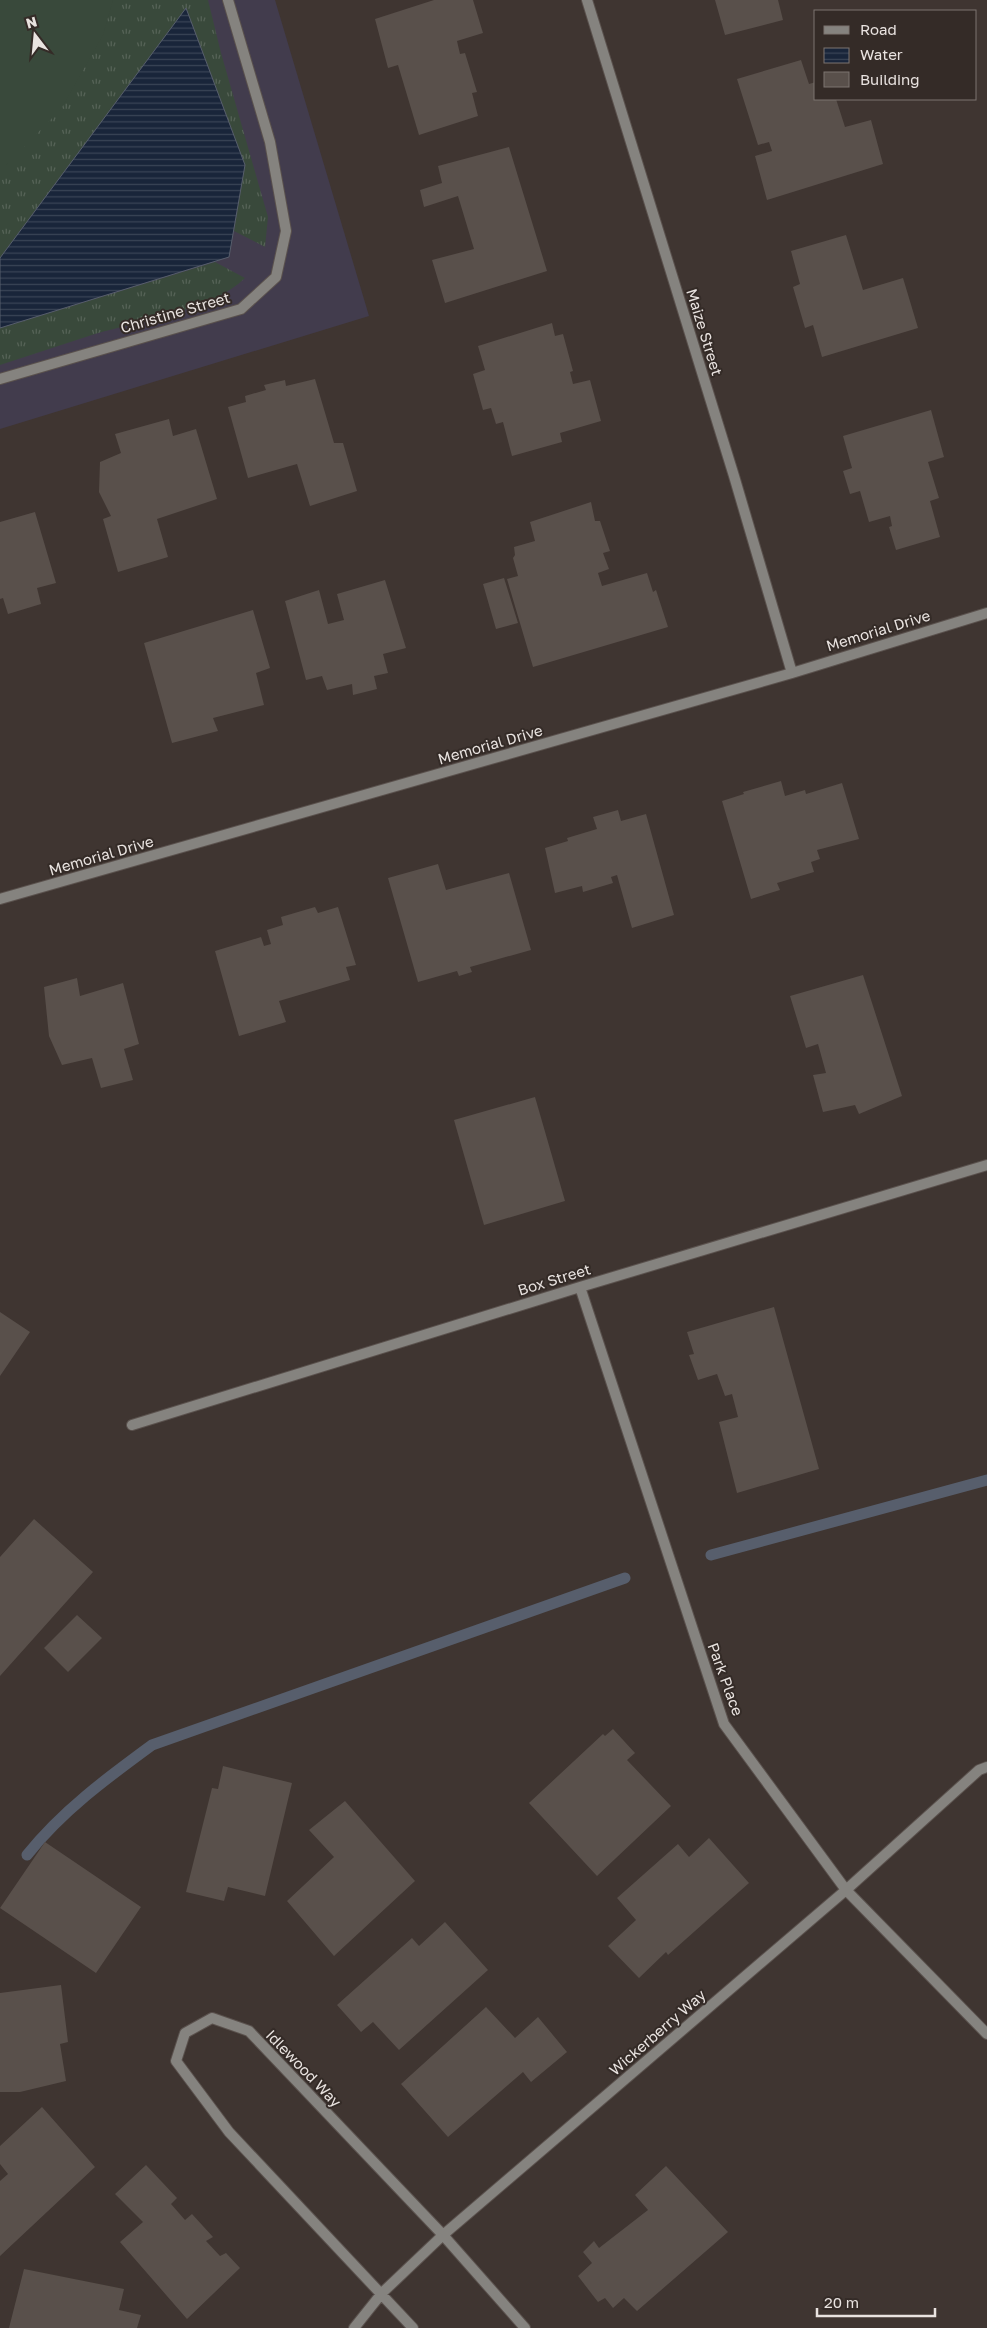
<svg xmlns="http://www.w3.org/2000/svg" width="987" height="2328" viewBox="0 0 987 2328" font-family="'Golos Text',sans-serif">
<style>
.education{fill:#423c4d}
.grass{fill:url(#grass-tufts)}
.garden{fill:#39493b}
.water{fill:url(#water-rules);stroke:#575e6c}
.lines{fill:none;stroke-linecap:round;stroke-linejoin:round}
.stream{stroke:#575e6c;stroke-width:11}
.building{fill:#59504b}
.street-casing{stroke:#5a514d;stroke-width:12}
.street{stroke:#85837f;stroke-width:10}
.labels{text-anchor:middle;dominant-baseline:central;stroke-width:4;stroke-linejoin:round;paint-order:stroke}
.street-label{font-size:15px;fill:#e9e3e0;stroke:#342b27}
</style>
<defs>
<pattern id="grass-tufts" width="24" height="20" patternUnits="userSpaceOnUse" patternTransform="scale(1.25)"><rect width="24" height="20" fill="#39493b"/><path d="M3 7l-1-3M5 7V3M7 7l1-3M15 17l-1-3M17 17v-4M19 17l1-3" fill="none" stroke="#566357"/></pattern>
<pattern id="water-rules" width="6" height="5" patternUnits="userSpaceOnUse" patternTransform="scale(1.25)"><rect width="6" height="5" fill="#19253a"/><path d="M0 2.5h6" fill="none" stroke="#3a4456"/></pattern>
</defs>
<rect width="100%" height="100%" fill="#3f3531"/>
<path class="education" d="M 0,0 L 275,0 L 369,316 L 0,429 Z"/>
<path class="grass" d="M 0,0 L 208,0 L 221,53 L 268,217 L 265,247 L 234,231 L 244,164 L 186,9 L 0,258 Z
M 215,262 L 245,278 C 213,310 139,321 95,334 C 63,344 32,355 0,365 L 0,328 Z"/>
<path class="garden" d="M 0,0 L 113,0 L 103,35 L 61,109 L 6,165 L 0,169 Z"/>
<path class="water" d="M 186,8 L 245,165 L 229,257 L 0,328 L 0,258 Z"/>
<g class="lines">
<path class="stream" d="M 711,1555 L 987,1480
M 27,1855 C 62,1811 107,1778 152,1745 L 625,1578"/>
</g>
<path class="building" d="M 434,0 L 473,0 L 483,33 L 457,41 L 460,54 L 465,53 L 477,92 L 472,93 L 478,116 L 419,135 L 398,65 L 388,68 L 375,19 Z
M 715,0 L 778,0 L 783,20 L 725,35 Z
M 801,60 L 809,84 L 816,82 L 816,99 L 836,99 L 845,127 L 871,120 L 883,164 L 767,200 L 755,156 L 772,151 L 769,142 L 758,145 L 737,79 Z
M 509,147 L 547,271 L 445,303 L 432,260 L 474,249 L 458,196 L 424,207 L 420,190 L 442,183 L 438,166 Z
M 846,235 L 863,290 L 903,278 L 918,328 L 822,357 L 813,325 L 805,328 L 793,287 L 800,284 L 791,251 Z
M 552,323 L 555,336 L 563,334 L 573,371 L 570,372 L 573,384 L 590,380 L 601,421 L 560,433 L 562,442 L 512,456 L 503,422 L 496,424 L 491,408 L 483,410 L 473,374 L 485,370 L 478,346 Z
M 315,379 L 334,443 L 343,443 L 357,491 L 310,506 L 297,464 L 248,478 L 228,407 L 246,402 L 245,396 L 266,390 L 264,385 L 285,380 L 286,386 Z
M 931,410 L 944,457 L 928,462 L 939,498 L 930,501 L 940,537 L 896,550 L 889,527 L 892,526 L 890,516 L 869,522 L 860,491 L 850,494 L 843,471 L 852,468 L 843,436 Z
M 169,419 L 173,436 L 196,429 L 217,499 L 157,519 L 168,557 L 118,572 L 103,519 L 111,516 L 99,492 L 100,462 L 121,453 L 115,434 Z
M 591,502 L 595,521 L 600,521 L 610,551 L 603,553 L 609,569 L 598,573 L 602,586 L 647,573 L 653,592 L 656,590 L 668,627 L 533,667 L 507,579 L 518,576 L 513,558 L 515,555 L 514,547 L 535,541 L 530,522 Z
M 35,512 L 56,583 L 37,588 L 41,604 L 8,614 L 3,598 L 0,599 L 0,522 Z
M 504,578 L 518,623 L 496,629 L 483,584 Z
M 385,580 L 406,648 L 383,654 L 388,673 L 374,676 L 377,689 L 353,695 L 352,684 L 327,690 L 322,676 L 306,680 L 285,601 L 319,590 L 328,624 L 344,620 L 337,594 Z
M 253,610 L 270,668 L 256,673 L 264,705 L 213,718 L 218,731 L 172,743 L 144,643 Z
M 781,781 L 785,796 L 805,790 L 806,794 L 842,783 L 859,839 L 817,850 L 820,859 L 811,862 L 814,872 L 777,883 L 780,890 L 751,899 L 722,801 L 744,794 L 743,792 Z
M 618,810 L 621,821 L 646,814 L 674,915 L 632,928 L 617,875 L 611,877 L 613,883 L 583,892 L 582,886 L 555,893 L 545,848 L 568,841 L 567,838 L 597,829 L 593,817 Z
M 438,864 L 446,890 L 509,873 L 531,950 L 470,967 L 472,972 L 459,976 L 457,971 L 418,982 L 388,878 Z
M 315,907 L 318,913 L 338,907 L 356,965 L 346,967 L 350,980 L 279,1001 L 286,1022 L 239,1036 L 215,951 L 261,937 L 264,946 L 271,944 L 267,930 L 283,925 L 281,917 Z
M 863,975 L 902,1096 L 859,1114 L 855,1105 L 823,1112 L 813,1075 L 826,1073 L 818,1044 L 806,1048 L 790,996 Z
M 77,978 L 80,996 L 123,983 L 139,1044 L 124,1049 L 133,1080 L 101,1088 L 92,1058 L 62,1065 L 49,1036 L 44,987 Z
M 535,1097 L 565,1201 L 484,1225 L 454,1120 Z
M 774,1307 L 819,1469 L 737,1493 L 719,1422 L 738,1417 L 732,1394 L 725,1396 L 717,1374 L 698,1380 L 689,1355 L 694,1354 L 687,1332 Z
M 0,1312 L 30,1332 L 0,1376 Z
M 34,1519 L 93,1572 L 0,1676 L 0,1557 Z
M 77,1615 L 102,1638 L 68,1672 L 44,1648 Z
M 613,1729 L 635,1753 L 627,1760 L 671,1806 L 597,1876 L 529,1803 L 603,1734 L 605,1736 Z
M 223,1766 L 292,1783 L 265,1896 L 228,1887 L 224,1901 L 186,1892 L 212,1788 L 218,1789 Z
M 345,1801 L 415,1881 L 334,1956 L 287,1901 L 334,1857 L 309,1830 Z
M 709,1838 L 749,1883 L 668,1955 L 666,1952 L 639,1978 L 608,1946 L 636,1920 L 617,1898 L 678,1844 L 689,1857 Z
M 45,1842 L 141,1907 L 96,1973 L 0,1908 Z
M 445,1922 L 488,1970 L 399,2050 L 373,2022 L 361,2032 L 337,2005 L 412,1938 L 419,1946 Z
M 61,1985 L 68,2042 L 60,2044 L 66,2081 L 20,2092 L 0,2092 L 0,1993 Z
M 486,2007 L 515,2038 L 538,2017 L 567,2052 L 531,2082 L 523,2072 L 448,2137 L 401,2084 Z
M 42,2107 L 95,2167 L 0,2256 L 0,2181 L 8,2174 L 0,2164 L 0,2146 Z
M 146,2165 L 177,2198 L 171,2204 L 185,2220 L 192,2214 L 213,2237 L 206,2241 L 220,2256 L 226,2253 L 240,2268 L 187,2319 L 120,2242 L 143,2222 L 115,2194 Z
M 666,2166 L 728,2232 L 637,2311 L 624,2298 L 613,2308 L 605,2298 L 598,2302 L 578,2276 L 592,2263 L 583,2252 L 594,2241 L 599,2248 L 648,2210 L 635,2195 Z
M 24,2269 L 124,2289 L 119,2310 L 141,2315 L 137,2328 L 9,2328 Z"/>
<g class="lines">
<g class="street-casing">
<path id="street" d="M 587,0 L 734,476 L 792,673
M 0,379 L 241,309 L 276,277 L 286,231 L 270,142 L 228,0
M 0,899 L 792,673 L 987,613
M 580,1287 L 724,1724 L 846,1890 L 987,2034
M 132,1425 L 580,1287 L 987,1165
M 354,2328 L 382,2293 L 443,2235 L 846,1890 L 979,1770 L 987,1767
M 413,2328 L 229,2132 L 176,2061 L 185,2033 L 212,2018 L 249,2031 L 443,2235 L 525,2328"/>
</g>
<use href="#street" class="street"/>
</g>
<g class="labels">
<g class="street-label">
<text transform="translate(175 312) rotate(-16)">Christine Street</text>
<text transform="translate(705 332) rotate(73)">Maize Street</text>
<text transform="translate(878 630) rotate(-17)">Memorial Drive</text>
<text transform="translate(490 744) rotate(-16)">Memorial Drive</text>
<text transform="translate(101 855) rotate(-16)">Memorial Drive</text>
<text transform="translate(554 1279) rotate(-17)">Box Street</text>
<text transform="translate(726 1679) rotate(70)">Park Place</text>
<text transform="translate(657 2032) rotate(-41)">Wickerberry Way</text>
<text transform="translate(304 2068) rotate(46)">Idlewood Way</text>
</g>
</g>
<rect x="814" y="10" width="162" height="90" fill="#342b27" stroke="#7c7571"/>
<rect x="824" y="26" width="25" height="8" fill="#85837f" stroke="#7c7571"/>
<text x="860" y="35" font-size="15" fill="#e9e3e0">Road</text>
<rect x="824" y="48" width="25" height="15" fill="url(#water-rules)" stroke="#7c7571"/>
<text x="860" y="60" font-size="15" fill="#e9e3e0">Water</text>
<rect x="824" y="72" width="25" height="15" fill="#59504b" stroke="#7c7571"/>
<text x="860" y="85" font-size="15" fill="#e9e3e0">Building</text>
<g transform="translate(35 35) rotate(344)" stroke="#342b27" stroke-width="4" paint-order="stroke">
<path d="M0-4L9 19L0 12L-9 19Z" fill="#e9e3e0"/>
<text y="-8" font-size="14" font-weight="bold" text-anchor="middle" fill="#e9e3e0">N</text>
</g>
<path d="M817 2308v8h118v-8" fill="none" stroke="#e9e3e0" stroke-width="2.5"/>
<text x="824" y="2308" font-size="15" fill="#e9e3e0" stroke="#342b27" stroke-width="4" paint-order="stroke">20 m</text>
</svg>
